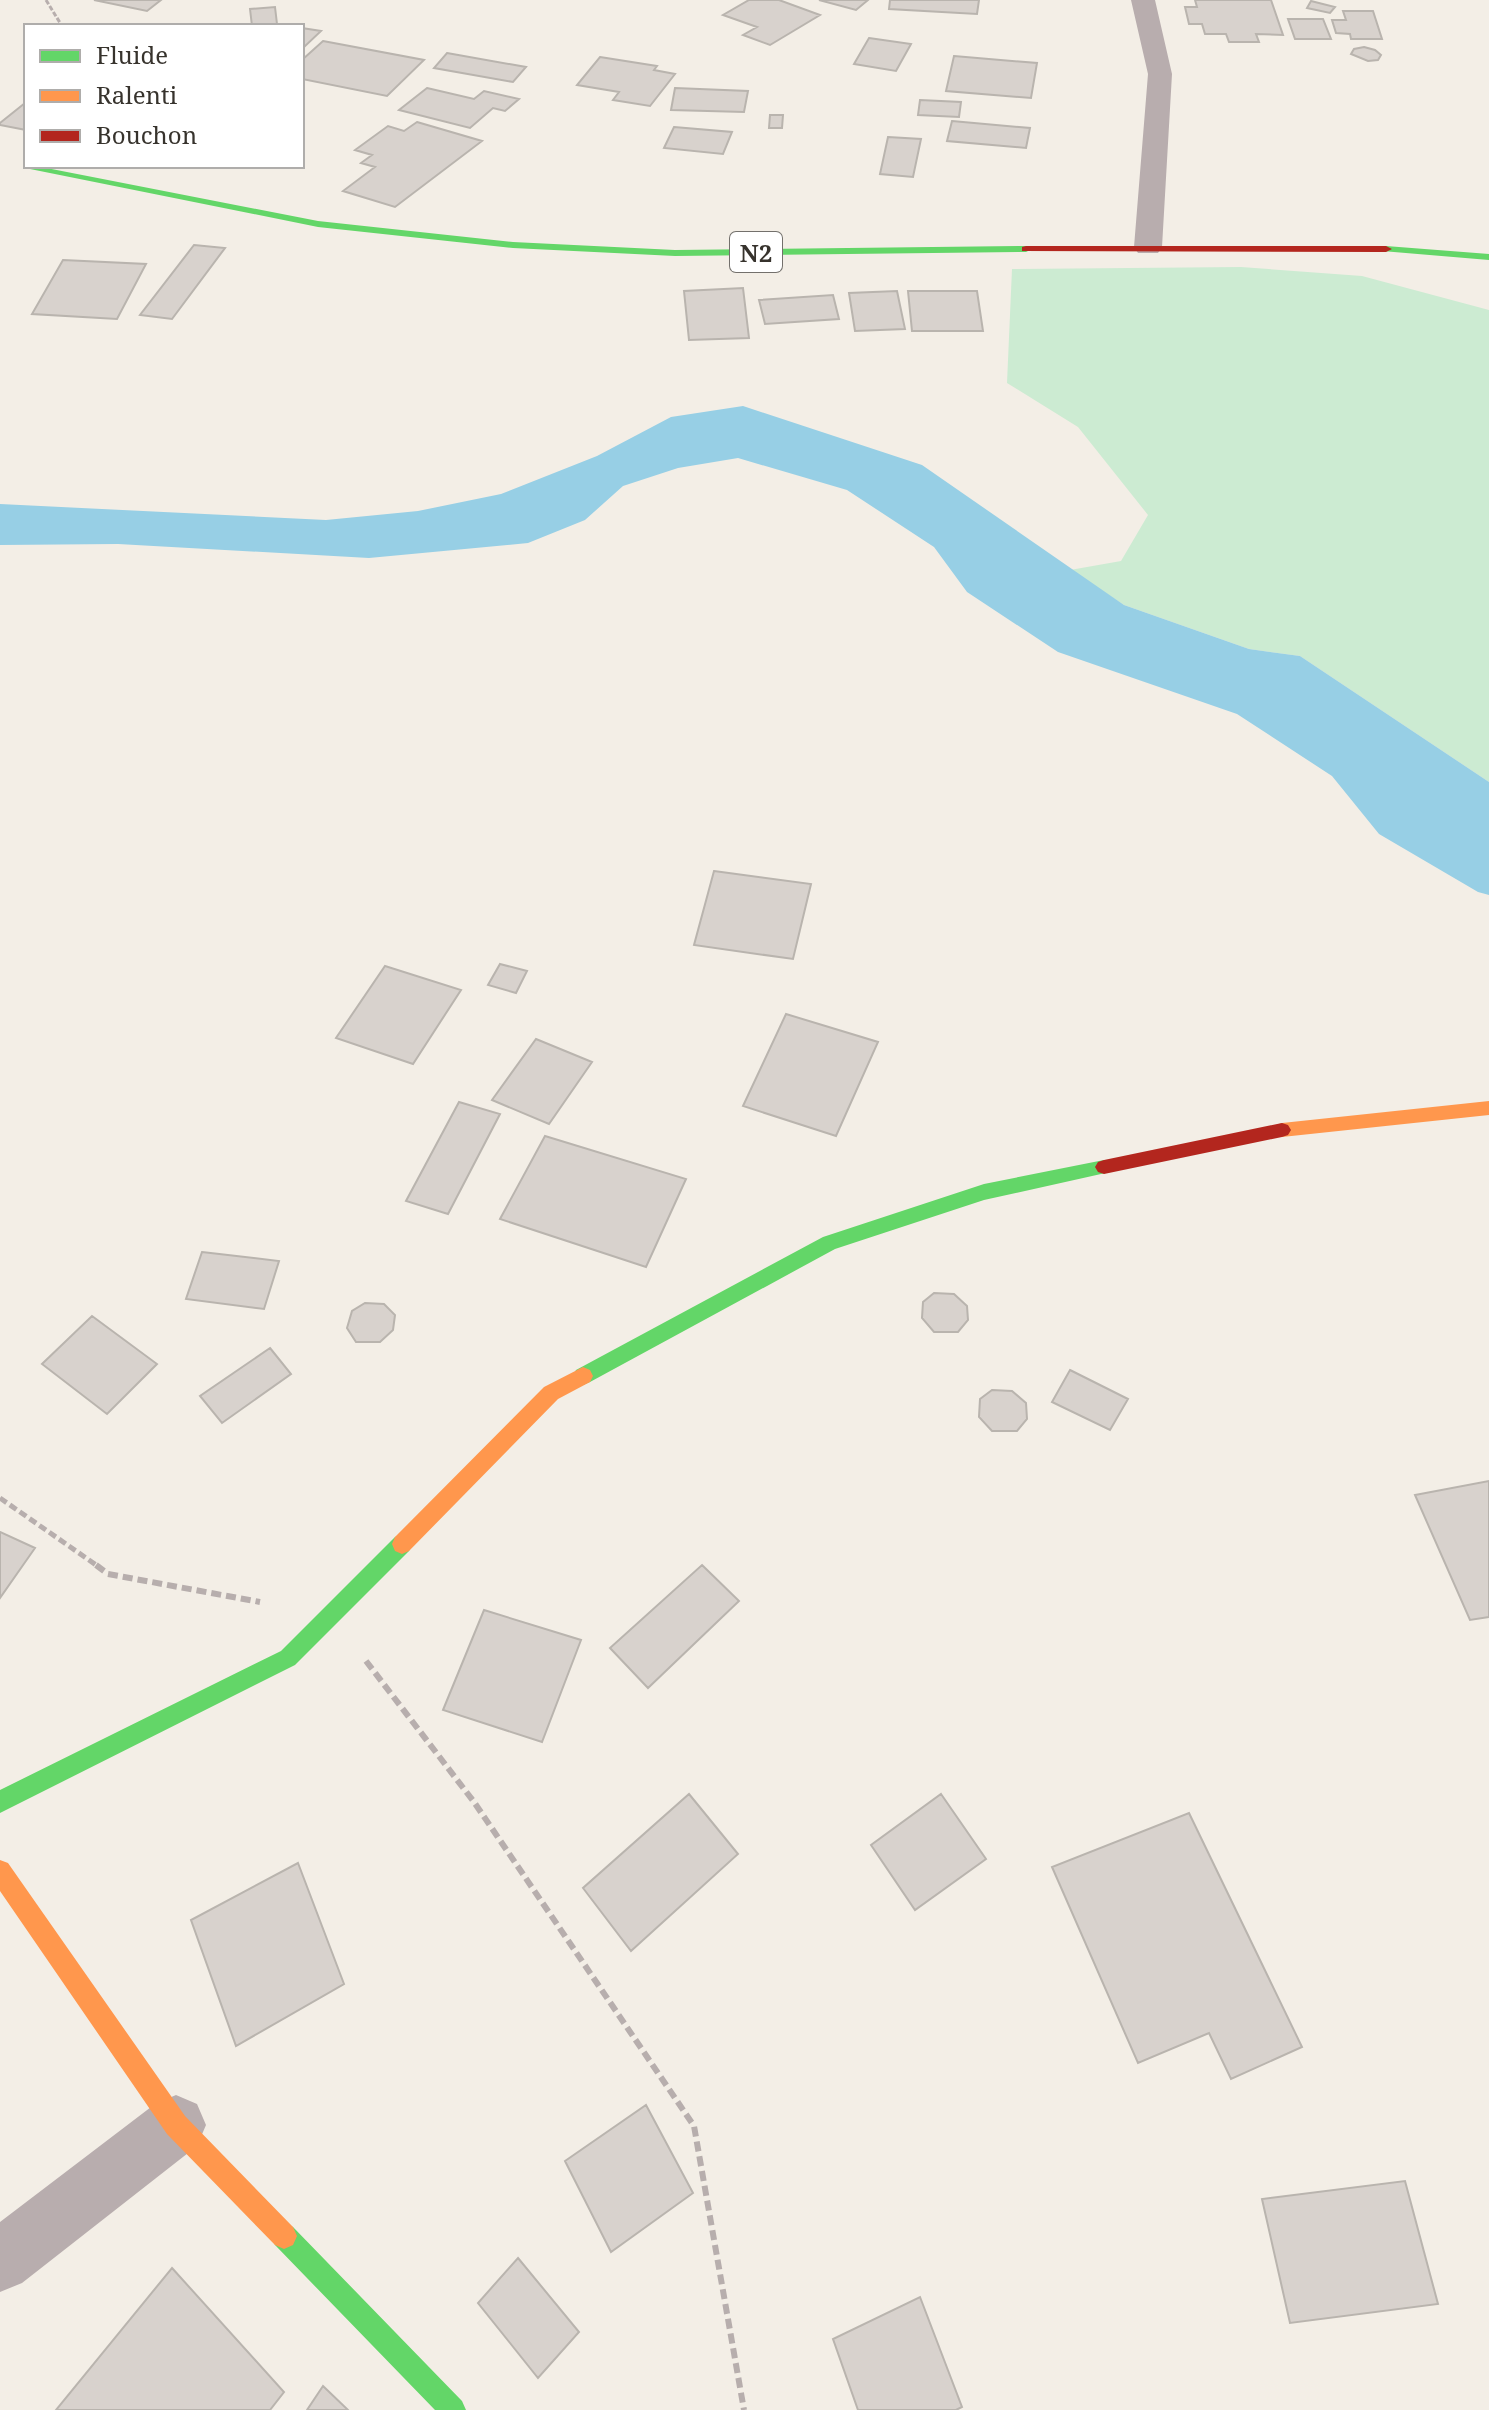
<svg xmlns="http://www.w3.org/2000/svg" width="1489" height="2410" viewBox="0 0 1489 2410" font-family="'Noto Serif',serif">
<style>
.green{fill:#ccebd2}
.water{fill:#97cfe5}
.building{fill:#d8d2cd;stroke:#b9b4ae;stroke-width:2}
.lines{fill:none;stroke-linecap:round;stroke-linejoin:round}
.path-far2{stroke:#b7aead;stroke-width:3;stroke-dasharray:5 2;stroke-linecap:butt}
.path-far1{stroke:#b7aead;stroke-width:5;stroke-dasharray:8 4;stroke-linecap:butt}
.path{stroke:#b7aead;stroke-width:6;stroke-dasharray:10 5;stroke-linecap:butt}
.street{fill:#b8adae;fill-rule:evenodd}
.fast{fill:#63d668;fill-rule:evenodd}
.slow{fill:#ff974d;fill-rule:evenodd}
.jam{fill:#b3261e;fill-rule:evenodd}
.labels{text-anchor:middle;dominant-baseline:central;stroke-width:6;stroke-linejoin:round;paint-order:stroke}
.shield{fill:#fff;stroke:#73706c;stroke-width:2}
.shield-label{font-size:24px;font-weight:bold;fill:#37332d}
</style>
<rect width="100%" height="100%" fill="#f3eee6"/>
<path class="green" d="M 1241,267 L 1362,276 L 1489,310 L 1489,782 L 1300,656 L 1249,649 L 1124,605 L 1070,570 L 1121,561 L 1148,515 L 1078,427 L 1007,383 L 1012,269 Z"/>
<path class="water" d="M 743,406 L 922,465 L 1124,605 L 1249,649 L 1300,656 L 1489,782 L 1489,895 L 1478,892 L 1379,834 L 1332,776 L 1237,714 L 1058,652 L 967,592 L 934,547 L 847,490 L 738,458 L 678,468 L 623,486 L 585,520 L 528,543 L 369,558 L 118,544 L 0,545 L 0,504 L 326,520 L 418,511 L 501,494 L 597,456 L 671,417 Z"/>
<path class="building" d="M 94,0 L 161,0 L 147,11 Z
M 749,0 L 779,0 L 820,15 L 770,45 L 743,35 L 757,27 L 723,15 Z
M 819,0 L 868,0 L 856,10 Z
M 890,0 L 979,0 L 977,14 L 889,9 Z
M 1195,0 L 1271,0 L 1283,35 L 1256,34 L 1259,42 L 1229,42 L 1226,34 L 1205,34 L 1202,24 L 1189,24 L 1185,7 L 1197,7 Z
M 1311,1 L 1335,7 L 1330,13 L 1307,8 Z
M 275,7 L 277,24 L 252,26 L 250,9 Z
M 1343,11 L 1373,11 L 1382,39 L 1351,39 L 1350,34 L 1336,33 L 1332,20 L 1346,20 Z
M 1288,19 L 1323,19 L 1331,39 L 1295,39 Z
M 302,28 L 321,31 L 302,49 Z
M 869,38 L 911,44 L 896,71 L 854,64 Z
M 323,41 L 424,60 L 387,96 L 302,79 L 302,60 Z
M 1364,47 L 1375,50 L 1381,55 L 1378,60 L 1368,61 L 1351,54 L 1354,49 Z
M 447,53 L 526,67 L 513,82 L 434,68 Z
M 954,56 L 1037,63 L 1031,98 L 946,91 Z
M 600,57 L 657,66 L 654,70 L 675,74 L 650,106 L 613,100 L 619,92 L 577,85 Z
M 427,88 L 474,99 L 484,91 L 519,99 L 505,111 L 493,108 L 470,128 L 399,110 Z
M 675,88 L 748,91 L 744,112 L 671,110 Z
M 920,100 L 961,102 L 959,117 L 918,115 Z
M 25,103 L 26,130 L 0,125 L 0,123 Z
M 770,115 L 783,115 L 782,128 L 769,128 Z
M 952,121 L 1030,128 L 1026,148 L 947,141 Z
M 417,122 L 482,141 L 395,207 L 343,191 L 375,167 L 361,163 L 372,155 L 355,150 L 388,126 L 404,131 Z
M 674,127 L 732,132 L 723,154 L 664,148 Z
M 888,137 L 921,139 L 913,177 L 880,174 Z
M 194,245 L 225,248 L 172,319 L 140,315 Z
M 63,260 L 146,264 L 117,319 L 32,314 Z
M 743,288 L 749,338 L 689,340 L 684,291 Z
M 897,291 L 905,329 L 855,331 L 849,293 Z
M 908,291 L 977,291 L 983,331 L 912,331 Z
M 833,295 L 839,319 L 765,324 L 759,300 Z
M 714,871 L 811,884 L 793,959 L 694,945 Z
M 500,964 L 527,971 L 516,993 L 488,985 Z
M 385,966 L 461,990 L 413,1064 L 336,1038 Z
M 786,1014 L 878,1042 L 836,1136 L 743,1106 Z
M 536,1039 L 592,1062 L 549,1124 L 492,1100 Z
M 459,1102 L 500,1114 L 448,1214 L 406,1201 Z
M 545,1136 L 686,1179 L 646,1267 L 500,1219 Z
M 202,1252 L 279,1261 L 264,1309 L 186,1299 Z
M 934,1293 L 954,1294 L 967,1306 L 968,1320 L 958,1332 L 934,1332 L 922,1318 L 923,1302 Z
M 365,1303 L 384,1304 L 395,1315 L 393,1330 L 380,1342 L 356,1342 L 347,1328 L 352,1311 Z
M 92,1316 L 157,1364 L 107,1414 L 42,1364 Z
M 270,1348 L 291,1374 L 222,1423 L 200,1396 Z
M 1070,1370 L 1128,1399 L 1110,1430 L 1052,1402 Z
M 992,1390 L 1012,1391 L 1026,1403 L 1027,1419 L 1017,1431 L 992,1431 L 979,1417 L 980,1399 Z
M 1489,1481 L 1489,1617 L 1470,1620 L 1415,1495 Z
M 0,1532 L 35,1548 L 0,1598 Z
M 702,1565 L 739,1601 L 648,1688 L 610,1648 Z
M 484,1610 L 581,1640 L 542,1742 L 443,1710 Z
M 689,1794 L 738,1854 L 631,1951 L 583,1888 Z
M 941,1794 L 986,1859 L 915,1910 L 871,1845 Z
M 1189,1813 L 1302,2047 L 1231,2079 L 1209,2033 L 1138,2063 L 1052,1867 Z
M 298,1863 L 344,1984 L 236,2046 L 191,1920 Z
M 646,2105 L 693,2193 L 611,2252 L 565,2161 Z
M 1405,2181 L 1438,2304 L 1290,2323 L 1262,2199 Z
M 518,2258 L 579,2332 L 538,2378 L 478,2303 Z
M 172,2268 L 284,2392 L 270,2410 L 56,2410 Z
M 920,2297 L 962,2407 L 956,2410 L 858,2410 L 833,2339 Z
M 323,2386 L 348,2410 L 307,2410 Z"/>
<g class="lines">
<path class="path-far2" d="M 46,0 L 62,26"/>
<path class="path-far1" d="M 0,1498 L 99,1567"/>
<path class="path" d="M 96,1565 L 108,1574 L 260,1602
M 366,1661 L 474,1802 L 694,2126 L 744,2410"/>
<path class="street" d="M 1131,0 L 1155,0 L 1172,74 L 1162,247 L 1158,253 L 1138,253 L 1134,247 L 1148,74 Z
M 176,2095 L 197,2104 L 206,2125 L 197,2146 L 22,2283 L 0,2292 L 0,2222 L 155,2104 Z"/>
<path class="fast" d="M 26,164 L 318,221 L 513,242 L 675,250 L 1026,246 L 1032,249 L 1026,252 L 675,256 L 513,248 L 318,227 L 30,169 L 26,168 Z
M 1386,246 L 1489,254 L 1489,260 L 1382,251 L 1382,247 Z
M 1104,1160 L 1110,1162 L 1113,1167 L 1110,1172 L 984,1200 L 835,1249 L 590,1382 L 583,1385 L 576,1382 L 573,1376 L 576,1370 L 823,1237 L 984,1184 Z
M 402,1534 L 409,1537 L 412,1544 L 409,1551 L 295,1665 L 0,1813 L 0,1790 L 281,1651 L 395,1537 Z
M 284,2223 L 293,2227 L 462,2401 L 466,2410 L 435,2410 L 275,2245 L 271,2236 L 275,2227 Z"/>
<path class="slow" d="M 1489,1101 L 1489,1115 L 1282,1137 L 1276,1135 L 1273,1130 L 1276,1125 L 1282,1123 Z
M 583,1367 L 590,1370 L 593,1376 L 590,1382 L 558,1399 L 409,1551 L 402,1554 L 395,1551 L 392,1544 L 395,1537 L 544,1387 Z
M 0,1860 L 8,1863 L 185,2116 L 293,2227 L 297,2236 L 293,2245 L 284,2249 L 275,2245 L 167,2134 L 0,1891 Z"/>
<path class="jam" d="M 1026,246 L 1386,246 L 1392,249 L 1386,252 L 1022,251 L 1022,247 Z
M 1282,1123 L 1288,1125 L 1291,1130 L 1288,1135 L 1282,1137 L 1104,1174 L 1098,1172 L 1095,1167 L 1098,1162 L 1104,1160 Z"/>
</g>
<g class="labels">
<rect class="shield" x="730" y="232" width="52" height="40" rx="6"/>
<g class="shield-label">
<text x="756" y="252">N2</text>
</g>
</g>
<rect x="24" y="24" width="280" height="144" fill="#ffffff" stroke="#afadab" stroke-width="2"/>
<rect x="40" y="50" width="40" height="12" fill="#63d668" stroke="#afadab" stroke-width="2"/>
<text x="96" y="64" font-size="24" fill="#37332d">Fluide</text>
<rect x="40" y="90" width="40" height="12" fill="#ff974d" stroke="#afadab" stroke-width="2"/>
<text x="96" y="104" font-size="24" fill="#37332d">Ralenti</text>
<rect x="40" y="130" width="40" height="12" fill="#b3261e" stroke="#afadab" stroke-width="2"/>
<text x="96" y="144" font-size="24" fill="#37332d">Bouchon</text>
</svg>
